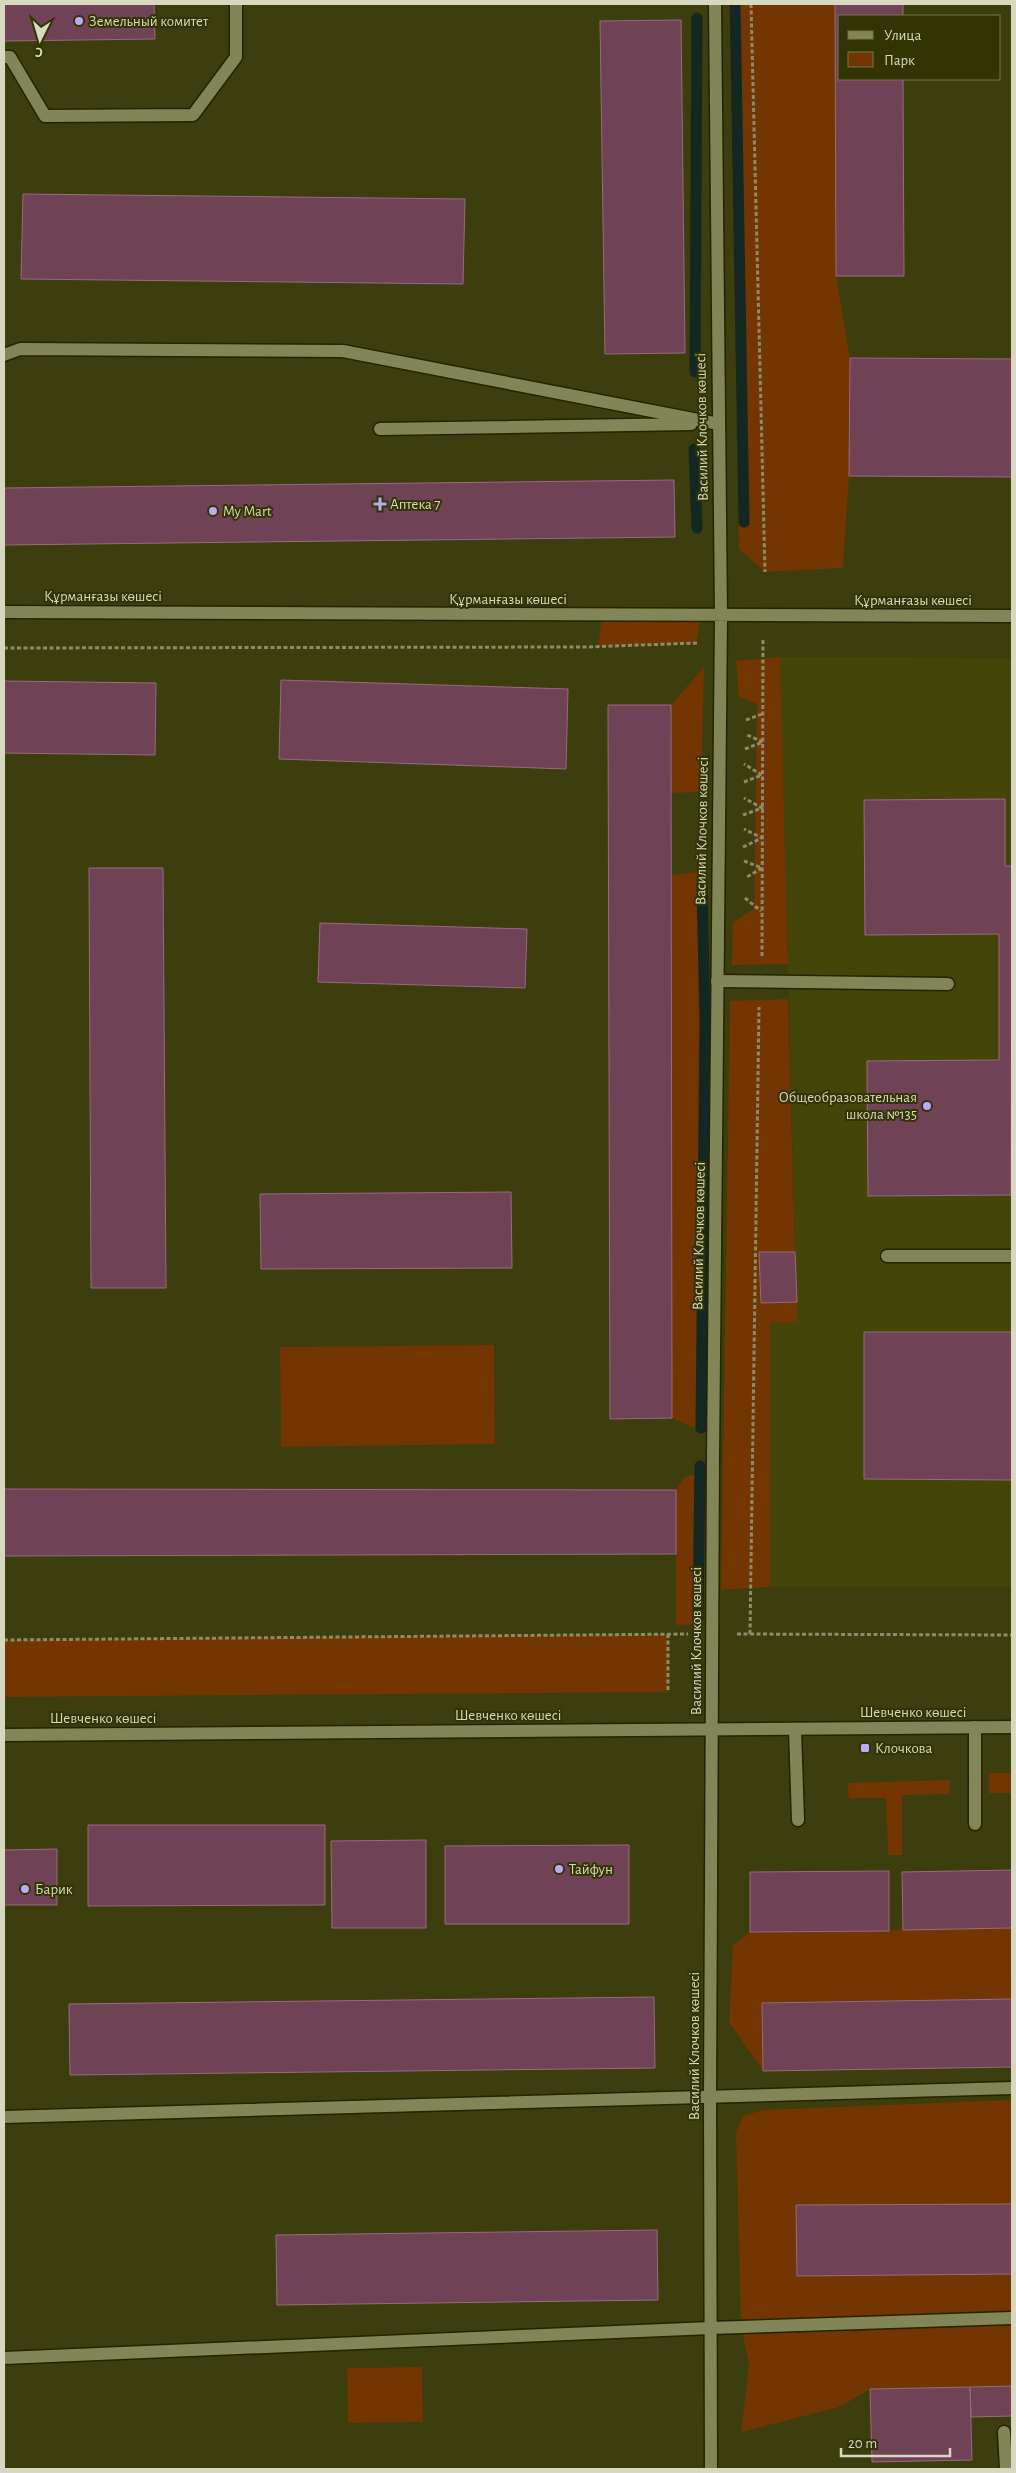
<svg xmlns="http://www.w3.org/2000/svg" width="1016" height="2473" viewBox="0 0 1016 2473" font-family="'Alegreya Sans',sans-serif">
<style>
.built{fill:#444609}
.green{fill:#733501}
.lines{fill:none;stroke-linecap:round;stroke-linejoin:round}
.stream{stroke:#132822;stroke-width:11}
.building{fill:#6f4256;stroke:#9b6a7f}
.lane-casing{stroke:#232401;stroke-width:15}
.street-casing{stroke:#232401;stroke-width:15}
.secondary-casing{stroke:#232401;stroke-width:15}
.path{stroke:#8b8d68;stroke-width:3;stroke-dasharray:4 2.5;stroke-linecap:butt}
.lane{stroke:#828555;stroke-width:12}
.street{stroke:#828555;stroke-width:12}
.secondary{stroke:#828555;stroke-width:12}
.poi-dot{fill:#b9abf7;stroke:#323401;stroke-width:2}
.labels{text-anchor:middle;dominant-baseline:central;stroke-width:4;stroke-linejoin:round;paint-order:stroke}
.poi-label{font-size:15px;fill:#d6d8bf;stroke:#323401;text-anchor:start}
.street-label{font-size:15px;fill:#d6d8bf;stroke:#323401}
</style>
<rect width="100%" height="100%" fill="#3c3e0d"/>
<path class="built" d="M 780,657 L 1012,658 L 1012,1587 L 770,1587 L 770,1323 L 797,1322 Z"/>
<path class="green" d="M 729,4 L 835,4 L 836,276 L 850,358 L 849,476 L 843,568 L 765,572 L 739,549 Z
M 602,616 L 701,616 L 696,643 L 598,647 Z
M 780,657 L 788,964 L 732,965 L 733,922 L 754,909 L 757,704 L 739,697 L 736,661 Z
M 704,667 L 701,792 L 671,793 L 671,705 Z
M 704,871 L 703,1432 L 672,1418 L 671,875 Z
M 788,999 L 795,1252 L 759,1252 L 761,1303 L 797,1302 L 797,1322 L 770,1323 L 770,1587 L 721,1590 L 730,1001 Z
M 494,1345 L 495,1444 L 281,1447 L 280,1347 Z
M 705,1472 L 703,1624 L 676,1625 L 676,1490 L 684,1477 Z
M 668,1634 L 668,1692 L 4,1697 L 4,1640 Z
M 989,1773 L 1012,1773 L 1012,1793 L 989,1793 Z
M 950,1780 L 949,1794 L 902,1795 L 902,1855 L 888,1855 L 886,1798 L 849,1798 L 847,1783 Z
M 1012,1928 L 1012,1999 L 762,2003 L 763,2071 L 729,2022 L 733,1945 L 750,1932 Z
M 1012,2100 L 1012,2204 L 796,2206 L 797,2276 L 1012,2274 L 1012,2386 L 870,2389 L 839,2407 L 741,2432 L 749,2364 L 741,2327 L 736,2132 L 743,2116 L 763,2110 Z
M 422,2367 L 423,2422 L 348,2423 L 347,2368 Z"/>
<g class="lines">
<path class="stream" d="M 735,4 L 744,522
M 695,372 L 697,18
M 694,449 L 697,528
M 701,1428 L 705,1020 L 702,884
M 698,1619 L 700,1466"/>
</g>
<path class="building" d="M 4,4 L 154,4 L 155,39 L 4,41 Z
M 835,4 L 903,4 L 903,16 L 840,16 L 840,79 L 903,79 L 904,276 L 836,276 Z
M 681,20 L 685,353 L 605,354 L 600,21 Z
M 23,194 L 465,199 L 463,284 L 21,279 Z
M 850,358 L 1012,359 L 1012,477 L 849,476 Z
M 674,480 L 675,537 L 4,545 L 4,488 Z
M 281,680 L 568,689 L 566,769 L 279,759 Z
M 4,681 L 156,683 L 155,755 L 4,753 Z
M 608,705 L 671,705 L 672,1418 L 610,1419 Z
M 1005,799 L 1005,866 L 1012,866 L 1011,1195 L 868,1196 L 867,1061 L 999,1060 L 999,934 L 865,935 L 864,800 Z
M 89,868 L 163,868 L 166,1288 L 91,1288 Z
M 320,923 L 527,929 L 525,988 L 318,982 Z
M 511,1192 L 512,1268 L 261,1269 L 260,1194 Z
M 759,1252 L 795,1252 L 797,1302 L 761,1303 Z
M 864,1332 L 1012,1332 L 1012,1480 L 864,1479 Z
M 4,1489 L 676,1490 L 676,1554 L 4,1556 Z
M 88,1825 L 325,1825 L 325,1905 L 88,1906 Z
M 426,1840 L 426,1928 L 332,1928 L 331,1841 Z
M 629,1845 L 629,1924 L 445,1924 L 445,1846 Z
M 57,1849 L 57,1905 L 4,1905 L 4,1850 Z
M 1012,1870 L 1012,1928 L 903,1930 L 902,1872 Z
M 889,1871 L 889,1931 L 750,1932 L 750,1872 Z
M 654,1997 L 655,2068 L 70,2075 L 69,2004 Z
M 1012,1999 L 1012,2067 L 763,2071 L 762,2003 Z
M 1012,2204 L 1012,2274 L 797,2276 L 796,2205 Z
M 657,2230 L 658,2300 L 277,2305 L 276,2235 Z
M 1012,2386 L 1012,2416 L 971,2417 L 970,2387 Z
M 970,2387 L 972,2460 L 872,2462 L 870,2389 Z"/>
<g class="lines">
<g class="lane-casing">
<path id="lane" d="M 4,57 L 10,57 L 45,116 L 193,115 L 236,57 L 236,4
M 4,355 L 20,349 L 343,351 L 719,424
M 380,429 L 691,424
M 717,981 L 948,984
M 887,1256 L 1012,1256
M 795,1729 L 798,1820
M 975,1824 L 975,1727
M 4,2117 L 1012,2088
M 4,2358 L 711,2328 L 1012,2318
M 1004,2432 L 1006,2469"/>
</g>
<g class="street-casing">
<path id="street" d="M 4,612 L 1012,616
M 711,2469 L 710,2098 L 713,1459 L 721,616 L 715,4"/>
</g>
<g class="secondary-casing">
<path id="secondary" d="M 4,1735 L 1012,1727"/>
</g>
<path class="path" d="M 751,4 L 765,572
M 4,648 L 586,647 L 697,643
M 746,720 L 762,714
M 745,749 L 763,742 L 745,734
M 744,782 L 762,775 L 744,764
M 743,815 L 762,808 L 744,798
M 743,847 L 762,838 L 744,829
M 744,861 L 762,868 L 745,878
M 745,898 L 761,911
M 762,956 L 763,640
M 668,1634 L 668,1692
M 737,1634 L 1012,1635
M 750,1634 L 759,1007
M 4,1640 L 688,1634"/>
<use href="#lane" class="lane"/>
<use href="#street" class="street"/>
<use href="#secondary" class="secondary"/>
</g>
<g class="poi-dot">
<circle cx="79" cy="21" r="5"/>
<path d="M377.5 496.5h5v5h5v5h-5v5h-5v-5h-5v-5h5z"/>
<circle cx="213" cy="511" r="5"/>
<circle cx="927" cy="1106" r="5"/>
<rect x="860" y="1743" width="10" height="10" rx="2.5"/>
<circle cx="559" cy="1869" r="5"/>
<circle cx="25" cy="1889" r="5"/>
</g>
<g class="labels">
<g class="poi-label">
<text x="89" y="21">Земельный комитет</text>
<text x="390" y="504">Аптека 7</text>
<text x="223" y="511">My Mart</text>
<text x="917" y="1097" text-anchor="end">Общеобразовательная<tspan x="917" dy="17">школа №135</tspan></text>
<text x="875" y="1748">Клочкова</text>
<text x="569" y="1869">Тайфун</text>
<text x="35" y="1889">Барик</text>
</g>
<g class="street-label">
<text transform="translate(702 427) rotate(-91)">Василий Клочков көшесі</text>
<text x="103" y="596">Құрманғазы көшесі</text>
<text x="508" y="599">Құрманғазы көшесі</text>
<text x="913" y="600">Құрманғазы көшесі</text>
<text transform="translate(702 831) rotate(-89)">Василий Клочков көшесі</text>
<text transform="translate(699 1236) rotate(-89)">Василий Клочков көшесі</text>
<text transform="translate(696 1641) rotate(-90)">Василий Клочков көшесі</text>
<text x="913" y="1712">Шевченко көшесі</text>
<text x="508" y="1715">Шевченко көшесі</text>
<text x="103" y="1718">Шевченко көшесі</text>
<text transform="translate(694 2046) rotate(-90)">Василий Клочков көшесі</text>
</g>
</g>
<rect width="1016" height="2473" fill="none" stroke="#d6d8bf" stroke-width="10"/>
<rect x="838" y="15" width="162" height="65" fill="#323401" stroke="#74764d"/>
<rect x="848" y="31" width="25" height="8" fill="#828555" stroke="#74764d"/>
<text x="884" y="40" font-size="15" fill="#d6d8bf">Улица</text>
<rect x="848" y="52" width="25" height="15" fill="#733501" stroke="#74764d"/>
<text x="884" y="65" font-size="15" fill="#d6d8bf">Парк</text>
<g transform="translate(40 40) rotate(185)" stroke="#323401" stroke-width="4" paint-order="stroke">
<path d="M0-4L9 19L0 12L-9 19Z" fill="#d6d8bf"/>
<text y="-8" font-size="14" font-weight="bold" text-anchor="middle" fill="#d6d8bf">С</text>
</g>
<path d="M841 2448v8h109v-8" fill="none" stroke="#d6d8bf" stroke-width="2.5"/>
<text x="848" y="2448" font-size="15" fill="#d6d8bf" stroke="#323401" stroke-width="4" paint-order="stroke">20 m</text>
</svg>
